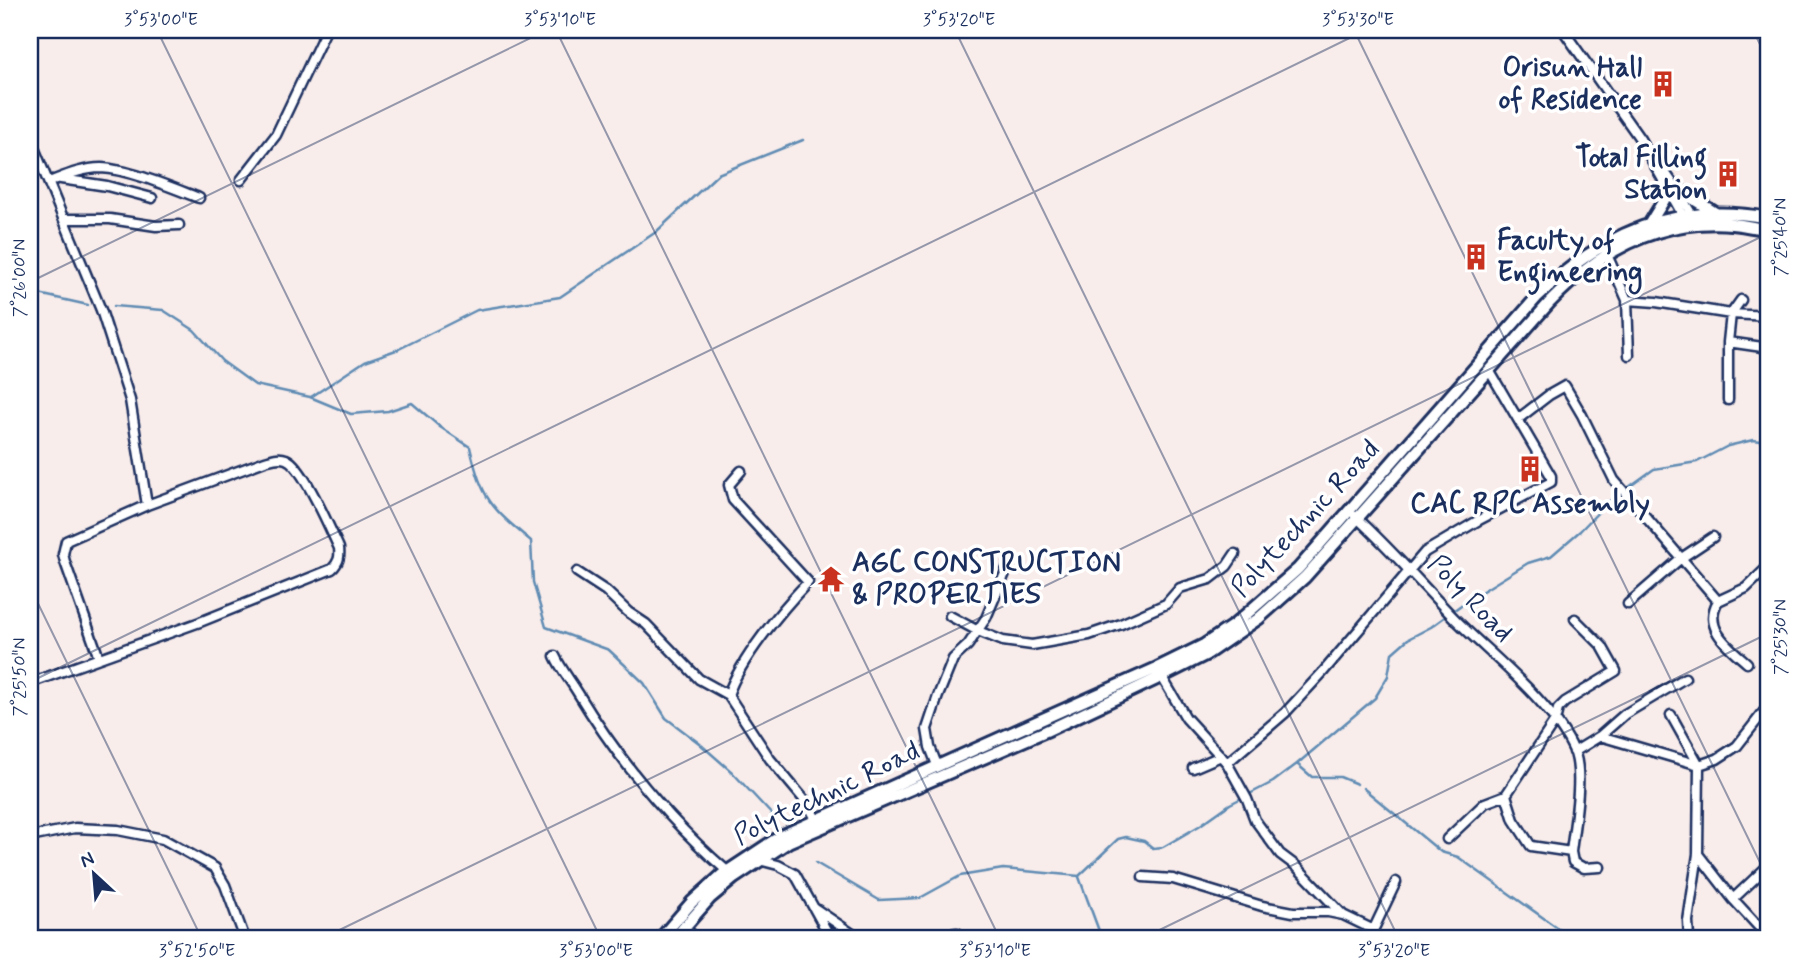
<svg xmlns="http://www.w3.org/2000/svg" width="1799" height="969" viewBox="0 0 1799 969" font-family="Mynerve,sans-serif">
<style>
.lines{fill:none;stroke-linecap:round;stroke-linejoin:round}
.stream{stroke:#5e8bb3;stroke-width:2.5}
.minor-casing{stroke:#1b2f5e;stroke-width:13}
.major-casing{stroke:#1b2f5e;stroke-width:16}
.minor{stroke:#fff;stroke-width:8}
.major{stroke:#fff;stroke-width:10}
.ticks{fill:none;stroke:#1b2f5e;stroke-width:2;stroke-opacity:0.45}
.labels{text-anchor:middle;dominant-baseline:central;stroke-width:7;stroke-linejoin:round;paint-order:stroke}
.poi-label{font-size:28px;font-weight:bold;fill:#1b2f5e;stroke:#fff;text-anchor:end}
.street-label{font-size:28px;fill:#1b2f5e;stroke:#fff}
.neatline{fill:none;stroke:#1b2f5e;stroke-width:2.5}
.ticks-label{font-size:18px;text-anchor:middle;fill:#1b2f5e}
</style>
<rect width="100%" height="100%" fill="#f9edeb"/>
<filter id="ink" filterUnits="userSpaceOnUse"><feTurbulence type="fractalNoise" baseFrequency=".0143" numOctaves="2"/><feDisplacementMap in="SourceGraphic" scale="14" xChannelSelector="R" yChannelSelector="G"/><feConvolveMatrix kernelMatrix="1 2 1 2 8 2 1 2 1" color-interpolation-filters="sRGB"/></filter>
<g filter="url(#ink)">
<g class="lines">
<path class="stream" d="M 30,292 L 88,305
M 114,306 L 163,310 L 194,330 L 222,361 L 255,385 L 310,397 L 351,414 L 388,411 L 412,403 L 440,427 L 470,447 C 482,499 490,507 531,541 L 533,582 L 546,627 L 609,650 L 644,683 L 666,718 L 699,743 L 732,772 L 775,818
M 311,397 L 365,361 L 399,349 L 477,310 L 560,297 L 656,232 L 718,174 L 803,140
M 1297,764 L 1312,777 L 1340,777 L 1357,784
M 1363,788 L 1441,852 L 1458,857 L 1573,939
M 816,863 L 879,900 L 920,898 L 960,876 L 1003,869 L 1079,876 L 1118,839 L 1126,837 L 1144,841 L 1153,848 L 1163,847 L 1199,826 L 1230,804 L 1273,782 L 1297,764 L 1375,698 L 1388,676 L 1392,653 L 1408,639 L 1431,627 L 1468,600 L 1528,563 L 1551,556 L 1580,531 L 1608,502 L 1654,469 L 1697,462 L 1728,446 L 1753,440 L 1769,442
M 1079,877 L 1102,939"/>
<g class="minor-casing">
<path id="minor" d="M 1563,30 L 1640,139 L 1686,221
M 30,138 L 101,310 L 130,400 L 147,505 L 265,461 C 272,459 279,456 286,459 C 303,465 330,529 339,548 C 340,557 339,562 332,569 L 200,622 L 30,683
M 1651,152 L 1676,188 L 1694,218
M 61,179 L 107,186 L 152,198
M 241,180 L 276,135 L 326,30
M 49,182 C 65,176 83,168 101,168 C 128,169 173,188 199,198
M 64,219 L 110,219 L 156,226 L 179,225
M 1605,250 L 1627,300 L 1629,355
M 1627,300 L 1656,302 L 1731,314 L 1769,316
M 1728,342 L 1769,348
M 1728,400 L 1728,342 L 1731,314 L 1741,300
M 1518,419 L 1549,395 L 1565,386 L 1582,415 L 1614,480 L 1718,601
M 1355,516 C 1391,549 1422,585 1456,620 C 1493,657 1553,703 1574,751 C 1584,774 1574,826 1571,852 L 1573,862 L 1584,868 L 1600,867
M 577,572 L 606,591 L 628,612 L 646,624 L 699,679 L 728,695 L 770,759 L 807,803 L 816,819
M 1718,601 C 1702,628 1729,647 1747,663
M 1718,601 L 1746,588 L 1769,566
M 1628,604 L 1680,559 L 1713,537
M 950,616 L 978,631 L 1003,641 L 1032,645 L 1089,635 L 1121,624 L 1166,604 L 1180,588 L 1210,579 L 1227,566 L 1235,554
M 555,656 C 561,669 570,680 578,693 C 618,759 668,820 727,871
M 99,658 L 65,562 L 63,554 L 66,541 L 147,505
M 1159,672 L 1186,718 L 1227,763 L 1247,799 L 1255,820 L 1280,854 L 1296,866 L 1343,915 L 1372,929
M 728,695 C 740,660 781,610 808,582 L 733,500 L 729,485 L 741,471
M 1671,715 L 1699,765 L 1698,854 L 1688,921 L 1689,939
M 1600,736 L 1699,765 L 1717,759 L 1737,746 L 1769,705
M 1574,752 L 1600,736 L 1625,714 L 1685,678
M 1227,763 L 1285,713 L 1323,672 L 1425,552 L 1479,520 L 1551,482 L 1551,476 L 1489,370
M 937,765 L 930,747 L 927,729 L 938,696 L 953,659 L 968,645 L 986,618 L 1009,564
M 1193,768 L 1221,756
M 1506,795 L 1514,820 L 1531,846 L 1571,852
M 30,837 L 75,828 L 118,830 L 163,839 L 215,868 L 225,885 L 245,939
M 1447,839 L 1485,803 L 1506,795 L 1555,721 L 1558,709 L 1565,702 L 1616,671 L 1602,646 L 1575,619
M 1698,854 L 1733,899 L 1769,938
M 759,860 L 778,865 L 795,874 L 831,939
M 1143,877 L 1173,879 L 1262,906 L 1293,912 L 1328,912 L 1343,915
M 1733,899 L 1769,865
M 816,909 L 860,939
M 683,927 L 697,939
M 911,939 L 957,933 L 966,939
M 1369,939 L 1396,882"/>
</g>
<g class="major-casing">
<path id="major" d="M 1676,188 L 1717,214
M 1650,223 L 1669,192
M 616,939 L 623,939
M 660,939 L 692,902 L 722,875 L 781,836 L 1157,668 L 1204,645 L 1234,625 L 1298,569 L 1537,297 C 1603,232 1676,201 1769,218
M 674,939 L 710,898 L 734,878 L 788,842 L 1046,731 L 1161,677 L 1207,654 L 1258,619 L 1305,577 L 1550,302 C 1599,251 1659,218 1732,224 C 1744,225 1757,228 1769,230"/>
</g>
<use href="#minor" class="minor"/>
<use href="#major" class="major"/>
</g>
</g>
<path class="ticks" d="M 157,30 L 601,939M 556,30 L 1000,939M 955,30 L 1399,939M 1354,30 L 1769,881M 1753,30 L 1769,63M 30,282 L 547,30M 30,587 L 202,939M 30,682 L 1366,30M 321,939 L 1769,233M 1141,939 L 1769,633"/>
<defs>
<g id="building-bare" transform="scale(2.1)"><path d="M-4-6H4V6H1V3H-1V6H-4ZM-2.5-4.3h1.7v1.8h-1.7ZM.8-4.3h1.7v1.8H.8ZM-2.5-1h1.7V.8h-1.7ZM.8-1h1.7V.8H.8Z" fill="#c8321e" stroke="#fff" stroke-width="2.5" paint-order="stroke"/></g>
<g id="temple-bare" transform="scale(2.1)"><path d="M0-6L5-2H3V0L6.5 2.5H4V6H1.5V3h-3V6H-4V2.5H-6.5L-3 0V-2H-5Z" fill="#c8321e" stroke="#fff" stroke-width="2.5" paint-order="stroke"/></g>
</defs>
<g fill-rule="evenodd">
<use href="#building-bare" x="1663" y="84"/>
<use href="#building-bare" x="1728" y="174"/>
<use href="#building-bare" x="1476" y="257"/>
<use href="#building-bare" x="1530" y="469"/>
<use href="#temple-bare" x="831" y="579"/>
</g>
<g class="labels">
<g class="poi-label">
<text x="1642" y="68">Orisun Hall<tspan x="1642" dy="32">of Residence</tspan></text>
<text x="1707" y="158">Total Filling<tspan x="1707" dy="32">Station</tspan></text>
<text x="1497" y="241" text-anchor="start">Faculty of<tspan x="1497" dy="32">Engineering</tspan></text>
<text x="1530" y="504" text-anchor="middle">CAC RPC Assembly</text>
<text x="852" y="563" text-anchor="start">AGC CONSTRUCTION<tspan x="852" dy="32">&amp; PROPERTIES</tspan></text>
</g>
<g class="street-label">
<text transform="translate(1306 519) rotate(-47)">Polytechnic Road</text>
<text transform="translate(1470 599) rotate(46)">Poly Road</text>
<text transform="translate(827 794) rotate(-26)">Polytechnic Road</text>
</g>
</g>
<rect width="1799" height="969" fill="none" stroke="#fff" stroke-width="77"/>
<g transform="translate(94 874) rotate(334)" stroke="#ffffff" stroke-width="5" paint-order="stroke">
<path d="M0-5L12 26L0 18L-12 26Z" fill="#1b2f5e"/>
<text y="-10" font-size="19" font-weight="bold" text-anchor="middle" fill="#1b2f5e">N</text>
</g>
<rect x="38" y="38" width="1722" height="892" class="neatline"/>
<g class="ticks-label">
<text x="161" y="25">3°53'00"E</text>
<text x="560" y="25">3°53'10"E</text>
<text x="959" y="25">3°53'20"E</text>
<text x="1358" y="25">3°53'30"E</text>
<text transform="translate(1780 237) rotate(-90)" y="6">7°25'40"N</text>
<text transform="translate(19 278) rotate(-90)" y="6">7°26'00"N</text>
<text transform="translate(1780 637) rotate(-90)" y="6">7°25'30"N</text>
<text transform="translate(19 677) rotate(-90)" y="6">7°25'50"N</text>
<text x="197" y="956">3°52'50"E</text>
<text x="596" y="956">3°53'00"E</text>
<text x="995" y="956">3°53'10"E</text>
<text x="1394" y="956">3°53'20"E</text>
</g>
</svg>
